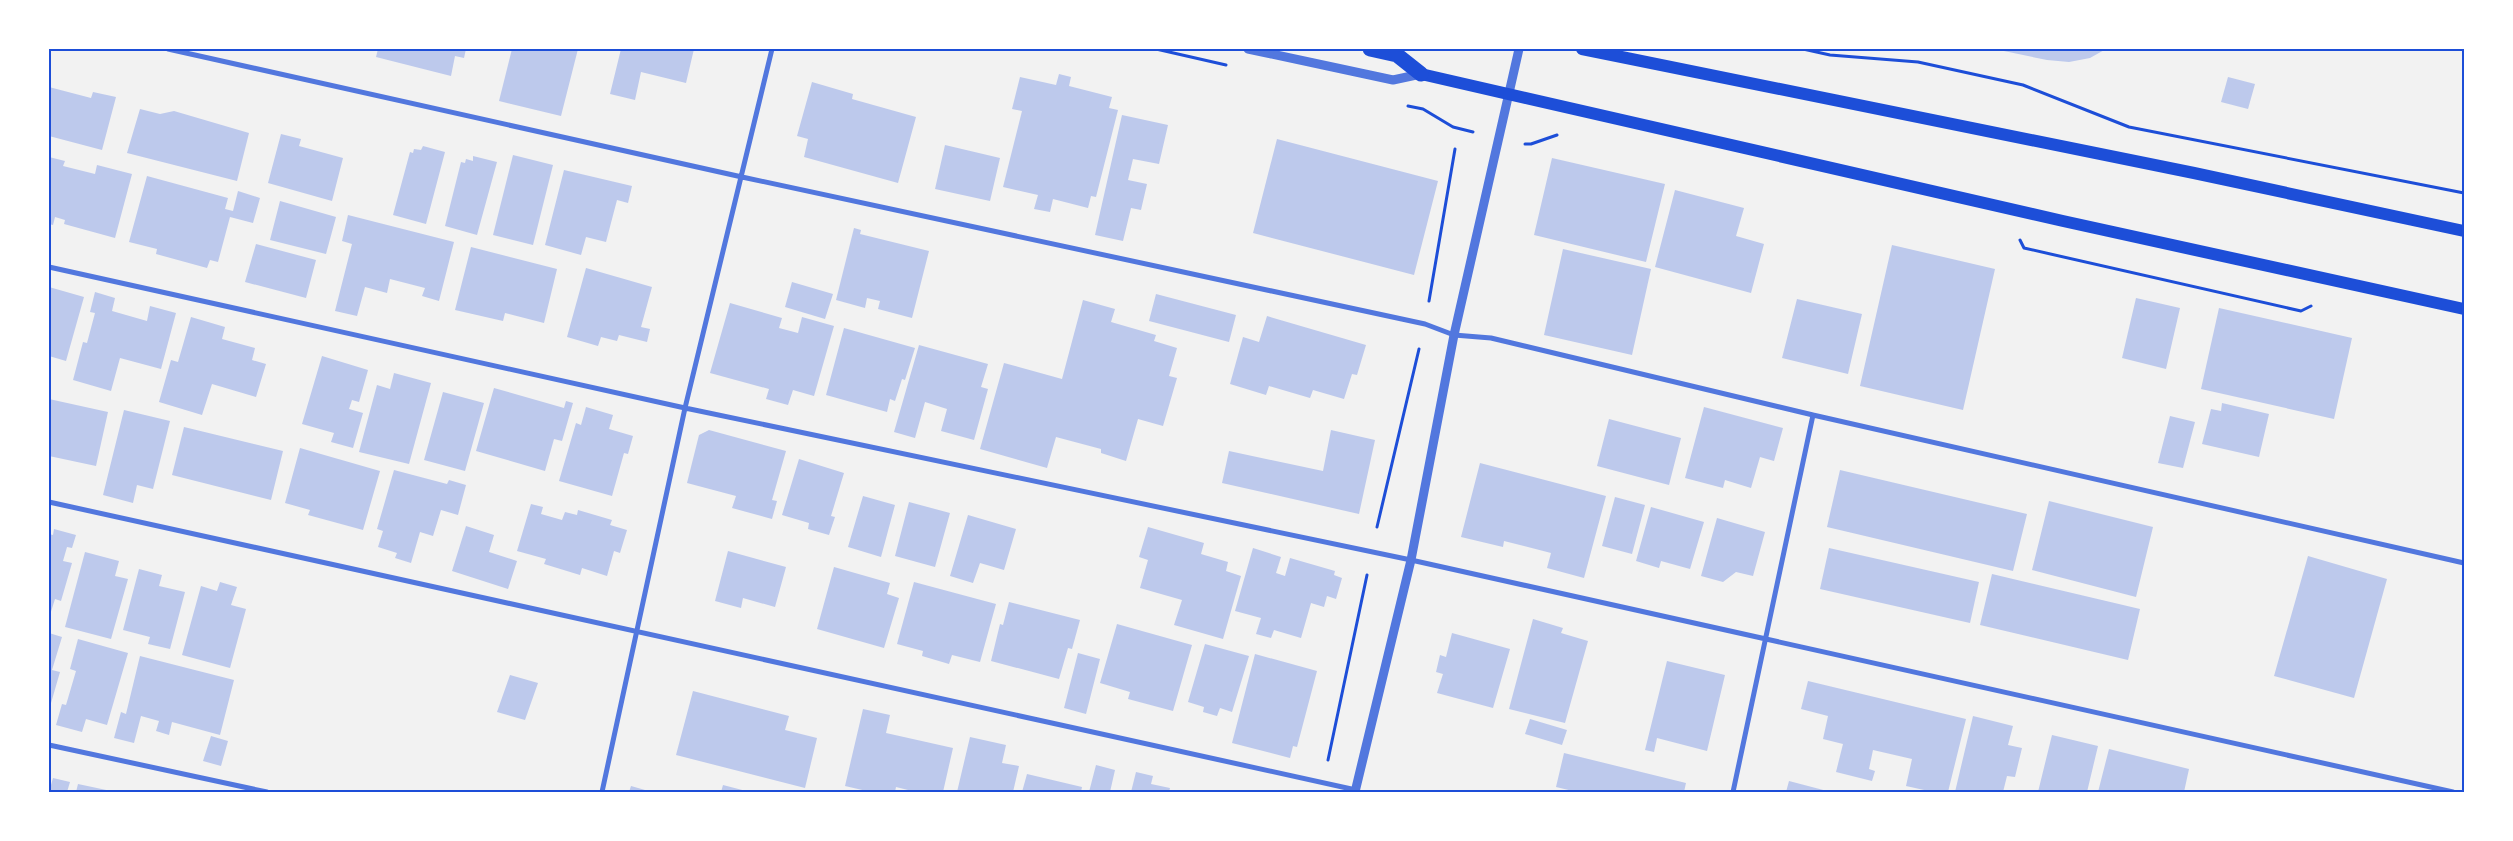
<svg xmlns="http://www.w3.org/2000/svg" width="2513" height="841" viewBox="0 0 2513 841" font-family="'Noto Serif',serif">
<style>
.building{fill:#bdc9ec}
.lines{fill:none;stroke-linecap:round;stroke-linejoin:round}
.path{stroke:#1d4ed8;stroke-width:3}
.minor{stroke:#5277de;stroke-width:5}
.tertiary{stroke:#5277de;stroke-width:9}
.primary{stroke:#1d4ed8;stroke-width:12}
.motorway{stroke:#1d4ed8;stroke-width:15}
.neatline{fill:none;stroke:#1d4ed8;stroke-width:2}
</style>
<rect width="100%" height="100%" fill="#f2f2f2"/>
<path class="building" d="M 378,49 L 466,49 L 464,58 L 455,56 L 451,76 L 376,57 Z
M 512,49 L 578,49 L 561,116 L 499,101 Z
M 621,49 L 694,49 L 686,83 L 641,72 L 635,100 L 610,94 Z
M 2106,49 L 2090,58 L 2069,62 L 2047,60 L 1999,50 Z
M 1059,74 L 1071,77 L 1069,86 L 1112,97 L 1109,108 L 1118,110 L 1096,197 L 1091,196 L 1088,208 L 1053,199 L 1050,212 L 1034,209 L 1038,195 L 1003,187 L 1022,111 L 1012,109 L 1020,77 L 1056,85 Z
M 2228,77 L 2255,84 L 2248,109 L 2221,102 Z
M 812,82 L 853,94 L 852,99 L 916,117 L 898,183 L 804,157 L 808,139 L 797,136 Z
M 49,87 L 91,98 L 93,92 L 116,97 L 102,150 L 49,136 Z
M 140,109 L 160,114 L 174,111 L 249,133 L 237,181 L 127,153 Z
M 1122,115 L 1168,125 L 1159,164 L 1133,159 L 1128,180 L 1147,184 L 1141,210 L 1131,208 L 1123,241 L 1095,235 Z
M 281,134 L 301,139 L 299,146 L 343,158 L 332,201 L 268,183 Z
M 1277,139 L 1438,181 L 1414,275 L 1253,233 Z
M 945,145 L 1000,158 L 990,201 L 935,189 Z
M 423,146 L 445,152 L 426,224 L 393,215 L 410,152 L 413,153 L 414,149 L 421,150 Z
M 513,155 L 553,165 L 533,245 L 493,235 Z
M 473,156 L 497,162 L 477,235 L 445,226 L 461,162 L 465,163 L 466,159 L 473,161 Z
M 49,157 L 65,161 L 63,166 L 95,174 L 97,165 L 132,174 L 115,238 L 64,224 L 65,220 L 55,217 L 53,225 L 49,224 Z
M 1552,158 L 1665,184 L 1646,262 L 1534,235 Z
M 564,170 L 632,186 L 628,203 L 617,200 L 606,242 L 586,237 L 581,255 L 545,245 Z
M 147,176 L 228,198 L 225,209 L 233,211 L 238,191 L 260,198 L 253,223 L 230,217 L 218,262 L 210,260 L 207,268 L 156,254 L 157,249 L 129,242 Z
M 1675,190 L 1744,208 L 1736,236 L 1764,244 L 1751,293 L 1655,267 Z
M 280,201 L 336,217 L 326,254 L 270,240 Z
M 348,215 L 454,242 L 439,301 L 422,296 L 425,288 L 390,279 L 387,293 L 365,287 L 357,316 L 335,311 L 352,244 L 342,241 Z
M 854,228 L 861,230 L 860,234 L 929,251 L 912,318 L 878,309 L 880,301 L 867,298 L 865,308 L 836,300 Z
M 256,244 L 316,260 L 306,298 L 245,282 Z
M 1892,245 L 1995,269 L 1963,410 L 1860,386 Z
M 471,247 L 557,269 L 544,323 L 505,313 L 503,321 L 455,310 Z
M 1563,249 L 1651,269 L 1632,355 L 1544,335 Z
M 586,268 L 652,287 L 641,327 L 650,329 L 647,342 L 619,335 L 617,341 L 601,337 L 598,346 L 567,337 Z
M 792,282 L 833,294 L 825,319 L 785,307 Z
M 49,287 L 84,297 L 66,361 L 49,356 Z
M 95,292 L 115,298 L 112,311 L 147,321 L 150,306 L 176,313 L 161,369 L 120,358 L 111,391 L 73,380 L 83,342 L 87,343 L 95,313 L 90,312 Z
M 1156,294 L 1236,315 L 1229,342 L 1149,321 Z
M 2136,298 L 2180,308 L 2166,369 L 2122,358 Z
M 1797,299 L 1862,314 L 1848,374 L 1782,358 Z
M 1083,300 L 1115,309 L 1111,322 L 1156,335 L 1154,341 L 1177,348 L 1169,376 L 1177,378 L 1163,426 L 1138,419 L 1126,461 L 1101,453 L 1101,449 L 1056,437 L 1047,468 L 980,449 L 1004,363 L 1062,379 Z
M 730,303 L 782,318 L 779,328 L 798,333 L 802,317 L 834,326 L 814,396 L 793,390 L 788,405 L 766,399 L 769,389 L 710,373 Z
M 2219,308 L 2352,338 L 2334,419 L 2201,389 Z
M 1267,316 L 1366,345 L 1357,375 L 1352,374 L 1344,399 L 1313,390 L 1310,398 L 1269,386 L 1266,395 L 1230,384 L 1243,337 L 1259,342 Z
M 191,317 L 225,327 L 222,339 L 255,348 L 252,360 L 266,364 L 256,397 L 212,384 L 202,415 L 159,402 L 171,360 L 178,362 Z
M 844,328 L 915,348 L 905,380 L 902,379 L 895,401 L 890,399 L 887,412 L 826,395 Z
M 919,345 L 988,364 L 981,387 L 988,389 L 974,440 L 941,431 L 947,409 L 925,402 L 915,438 L 894,432 Z
M 322,356 L 368,370 L 359,402 L 352,400 L 349,409 L 363,413 L 353,448 L 331,442 L 334,433 L 302,424 Z
M 394,373 L 431,383 L 409,464 L 359,452 L 377,385 L 390,389 Z
M 494,388 L 564,408 L 566,401 L 573,403 L 562,441 L 554,439 L 545,471 L 476,451 Z
M 443,392 L 484,403 L 465,471 L 424,460 Z
M 49,399 L 108,412 L 96,466 L 49,456 Z
M 2222,403 L 2269,414 L 2259,457 L 2202,444 L 2211,409 L 2221,411 Z
M 586,407 L 613,415 L 609,429 L 633,436 L 628,454 L 624,453 L 612,496 L 559,481 L 576,423 L 581,425 Z
M 1704,407 L 1783,428 L 1774,461 L 1760,457 L 1751,488 L 1725,480 L 1723,488 L 1685,478 Z
M 124,410 L 170,421 L 153,489 L 137,485 L 133,503 L 103,495 Z
M 2170,416 L 2195,422 L 2183,468 L 2158,463 Z
M 1609,419 L 1681,438 L 1669,485 L 1597,466 Z
M 184,427 L 283,451 L 271,500 L 172,475 Z
M 709,430 L 786,451 L 772,500 L 777,501 L 772,519 L 732,508 L 736,496 L 687,483 L 699,435 Z
M 1331,430 L 1375,440 L 1359,514 L 1222,483 L 1229,451 L 1323,471 Z
M 300,448 L 380,471 L 363,530 L 308,515 L 310,510 L 285,503 Z
M 799,459 L 844,473 L 831,516 L 835,517 L 829,535 L 808,529 L 809,523 L 782,515 Z
M 1480,463 L 1606,496 L 1584,578 L 1547,568 L 1551,553 L 1504,541 L 1503,547 L 1461,537 Z
M 394,470 L 447,484 L 449,480 L 466,485 L 458,515 L 441,510 L 433,536 L 420,532 L 411,563 L 395,558 L 397,553 L 378,547 L 383,531 L 377,529 Z
M 1840,470 L 2027,514 L 2013,571 L 1827,527 Z
M 863,496 L 895,505 L 881,557 L 848,547 Z
M 1615,497 L 1645,505 L 1632,554 L 1602,546 Z
M 2049,501 L 2153,527 L 2136,597 L 2032,570 Z
M 909,502 L 950,513 L 935,567 L 895,556 Z
M 531,504 L 543,507 L 541,514 L 562,520 L 565,512 L 577,515 L 578,510 L 612,520 L 610,525 L 627,530 L 620,553 L 614,551 L 607,576 L 582,568 L 580,575 L 544,564 L 546,559 L 517,551 Z
M 1651,507 L 1704,522 L 1690,569 L 1661,561 L 1659,568 L 1636,561 Z
M 968,515 L 1016,529 L 1004,570 L 980,563 L 973,583 L 950,576 Z
M 1717,518 L 1765,532 L 1753,576 L 1736,572 L 1723,582 L 1701,576 Z
M 466,526 L 494,535 L 489,552 L 517,561 L 508,589 L 452,571 Z
M 1148,527 L 1204,543 L 1201,554 L 1228,562 L 1226,571 L 1241,576 L 1223,639 L 1174,625 L 1182,600 L 1140,588 L 1148,560 L 1139,557 Z
M 54,529 L 76,535 L 72,548 L 67,547 L 63,561 L 72,563 L 61,601 L 55,599 L 49,618 L 49,534 L 53,535 Z
M 1253,548 L 1281,557 L 1276,573 L 1285,576 L 1290,558 L 1335,571 L 1334,575 L 1342,578 L 1336,599 L 1327,596 L 1324,607 L 1311,603 L 1301,638 L 1274,630 L 1271,638 L 1256,634 L 1261,618 L 1235,611 Z
M 1829,548 L 1979,582 L 1970,623 L 1820,589 Z
M 728,551 L 786,567 L 775,607 L 743,598 L 741,608 L 715,601 Z
M 85,552 L 119,561 L 115,576 L 128,579 L 111,639 L 65,627 Z
M 2308,556 L 2387,579 L 2354,698 L 2274,676 Z
M 834,567 L 890,583 L 887,594 L 899,598 L 884,648 L 817,629 Z
M 139,569 L 162,575 L 159,586 L 185,592 L 170,649 L 148,644 L 150,637 L 123,630 Z
M 1992,574 L 2140,609 L 2128,660 L 1980,625 Z
M 220,582 L 237,587 L 231,605 L 246,609 L 230,668 L 182,655 L 201,586 L 217,591 Z
M 914,582 L 996,604 L 980,662 L 952,655 L 949,664 L 922,656 L 923,651 L 897,644 Z
M 1009,602 L 1080,620 L 1072,649 L 1068,648 L 1059,679 L 991,661 L 1000,624 L 1003,625 Z
M 1533,619 L 1563,628 L 1561,633 L 1588,641 L 1565,723 L 1509,709 Z
M 1117,624 L 1192,645 L 1173,711 L 1128,699 L 1130,692 L 1100,683 Z
M 49,633 L 62,637 L 52,670 L 60,672 L 49,710 Z
M 1452,633 L 1510,649 L 1493,708 L 1437,693 L 1443,674 L 1436,672 L 1440,655 L 1446,657 Z
M 78,639 L 128,653 L 107,725 L 86,719 L 82,732 L 56,725 L 62,704 L 66,705 L 76,671 L 70,669 Z
M 1205,644 L 1249,656 L 1232,712 L 1220,708 L 1217,716 L 1203,712 L 1204,707 L 1188,702 Z
M 1078,653 L 1100,659 L 1086,714 L 1064,708 Z
M 1255,654 L 1317,671 L 1297,747 L 1293,746 L 1290,758 L 1232,743 Z
M 140,656 L 234,680 L 220,735 L 172,722 L 169,735 L 156,731 L 159,721 L 141,716 L 134,743 L 114,738 L 121,712 L 126,714 Z
M 1667,661 L 1725,675 L 1707,751 L 1657,738 L 1654,752 L 1645,750 Z
M 510,675 L 538,683 L 525,720 L 497,712 Z
M 1808,681 L 1966,719 L 1948,792 L 1933,792 L 1906,786 L 1912,759 L 1873,750 L 1869,769 L 1875,771 L 1872,781 L 1836,772 L 1843,744 L 1823,739 L 1828,716 L 1801,709 Z
M 693,691 L 789,716 L 785,730 L 817,738 L 805,788 L 676,755 Z
M 863,709 L 890,715 L 886,733 L 953,748 L 943,792 L 916,792 L 896,787 L 895,792 L 871,792 L 845,786 Z
M 1973,716 L 2013,726 L 2008,745 L 2022,748 L 2015,777 L 2007,776 L 2003,792 L 1955,792 Z
M 1530,719 L 1567,730 L 1562,745 L 1525,734 Z
M 2052,735 L 2098,746 L 2087,792 L 2038,792 Z
M 211,736 L 228,741 L 221,766 L 203,761 Z
M 970,737 L 1006,745 L 1002,763 L 1019,766 L 1013,792 L 957,792 Z
M 2109,749 L 2189,769 L 2184,792 L 2098,792 Z
M 1564,753 L 1686,783 L 1684,792 L 1577,792 L 1556,787 Z
M 1096,765 L 1115,770 L 1110,792 L 1089,792 Z
M 1136,772 L 1153,776 L 1151,784 L 1170,788 L 1169,792 L 1131,792 Z
M 1027,774 L 1082,787 L 1081,792 L 1022,792 Z
M 53,778 L 70,782 L 67,792 L 49,792 Z
M 1789,781 L 1831,792 L 1786,792 Z
M 78,784 L 111,791 L 111,792 L 76,792 Z
M 723,785 L 750,792 L 721,792 Z
M 631,786 L 652,792 L 629,792 Z"/>
<g class="lines">
<path class="path" d="M 1156,49 L 1226,65
M 1803,49 L 1830,55 L 1918,62 L 2023,85 L 2129,127 L 2464,193
M 1408,106 L 1423,109 L 1453,127 L 1473,132
M 1525,144 L 1531,144 L 1557,135
M 2020,240 L 2024,248 L 2301,311 L 2311,306
M 1429,301 L 1455,149
M 1377,527 L 1419,349
M 1328,760 L 1367,575"/>
<path class="minor" d="M 168,49 L 742,177 L 1425,324 L 1454,335 L 1491,338 L 1813,415
M 49,267 L 685,408 L 1411,560 L 2453,792
M 49,502 L 1356,790
M 49,745 L 267,792
M 602,792 L 685,408 L 772,49
M 1733,792 L 1813,415 L 2464,563"/>
<path class="tertiary" d="M 1248,49 L 1393,80 L 1421,74
M 1355,792 L 1411,560 L 1454,335 L 1519,49"/>
<path class="primary" d="M 1582,49 L 2194,173 L 2464,231
M 1421,74 L 2063,221 L 2464,309"/>
<path class="motorway" d="M 1370,49 L 1397,55 L 1421,74"/>
</g>
<rect width="2513" height="841" fill="none" stroke="#ffffff" stroke-width="100"/>
<rect x="50" y="50" width="2413" height="741" class="neatline"/>
</svg>
